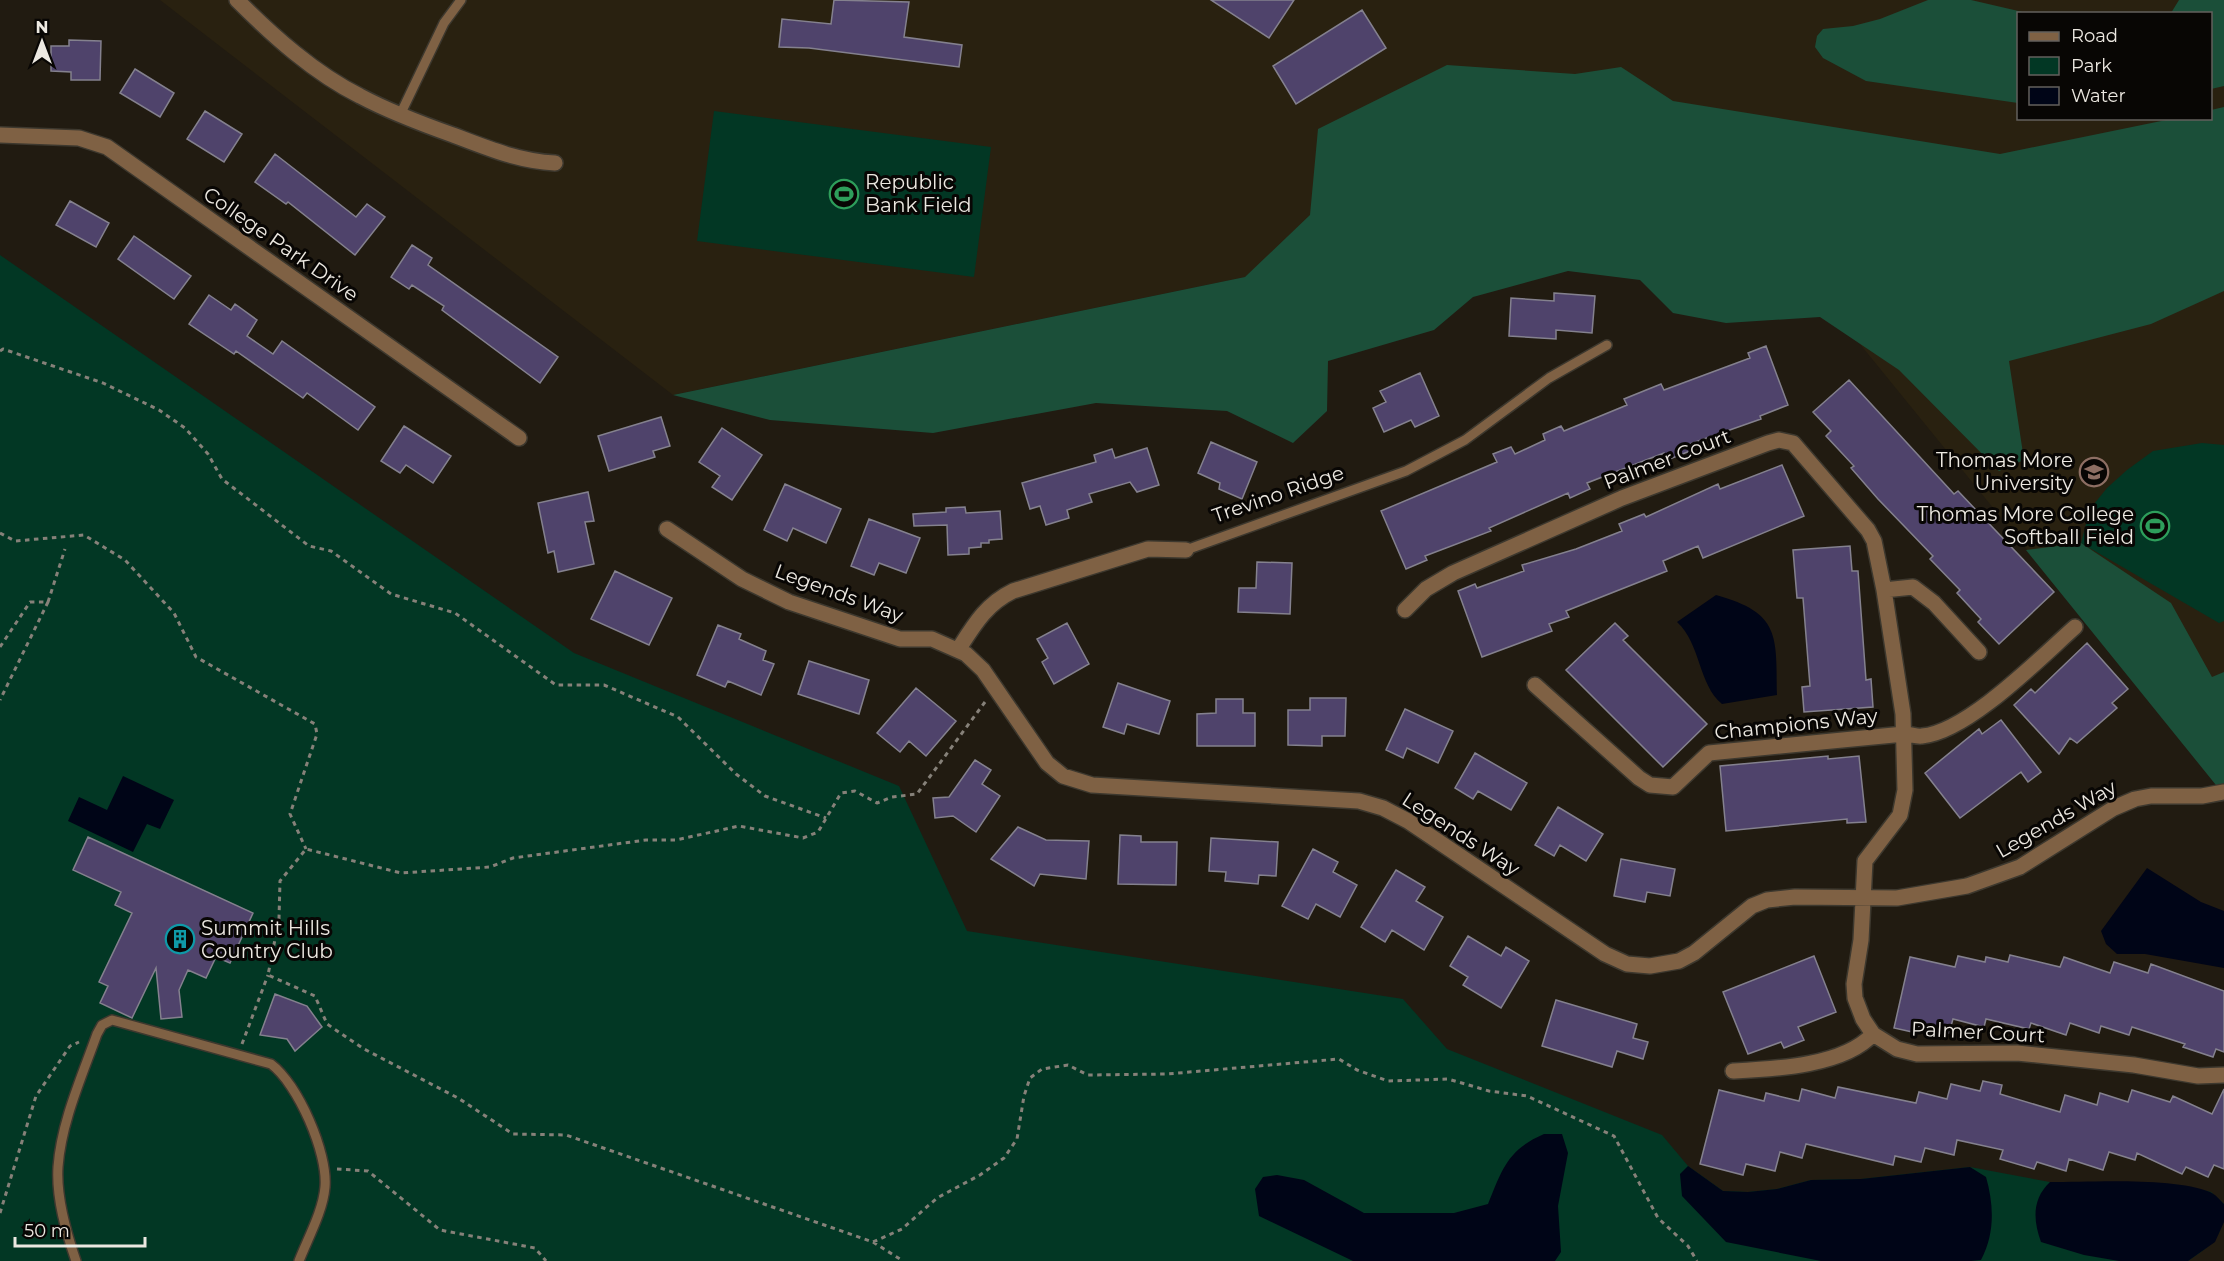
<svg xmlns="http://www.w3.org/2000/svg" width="2224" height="1261" viewBox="0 0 2224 1261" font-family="Montserrat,sans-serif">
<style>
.built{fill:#292110;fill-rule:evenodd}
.green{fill:#023724}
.forest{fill:#1b4f39}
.water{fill:#000517}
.building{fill:#4f436b;stroke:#84818e;stroke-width:1.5}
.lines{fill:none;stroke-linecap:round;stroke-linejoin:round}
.lane-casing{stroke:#3d382e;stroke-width:12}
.street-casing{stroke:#3d382e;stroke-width:18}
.path{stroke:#868179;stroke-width:3;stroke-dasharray:4.5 4.5;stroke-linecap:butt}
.lane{stroke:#7f6144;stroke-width:9}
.street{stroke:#7f6144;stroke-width:15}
.labels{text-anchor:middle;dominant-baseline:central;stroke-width:6;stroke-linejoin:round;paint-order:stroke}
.poi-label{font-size:20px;fill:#ece8e1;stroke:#080604;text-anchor:start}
.street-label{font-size:20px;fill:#ece8e1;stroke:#080604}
</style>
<rect width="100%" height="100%" fill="#211b11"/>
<path class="built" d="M 160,0 L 2224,0 L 2224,792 L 1725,178 L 673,395 ZM 2018,14 L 2210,14 L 2210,118 L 2018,118 Z"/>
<path class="green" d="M 714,111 L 991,147 L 974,277 L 697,241 Z
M 0,255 L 574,653 L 899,786 L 967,931 L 1403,999 L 1447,1049 L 1662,1135 L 1688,1166 L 1723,1191 L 1748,1192 L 1777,1189 L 1811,1180 L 1861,1179 L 1970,1167 L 2050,1182 L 2127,1182 L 2179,1185 L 2211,1192 L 2224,1204 C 2224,1237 2214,1243 2188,1261 L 0,1261 Z
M 2202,443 L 2224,445 L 2224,621 L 2219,623 L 2081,543 L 2090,509 L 2107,488 L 2127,470 L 2153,451 Z"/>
<path class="forest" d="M 1928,0 L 1971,0 L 2027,13 L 2018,14 L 2018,103 L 1866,81 L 1823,58 L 1815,47 L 1817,36 L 1823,29 L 1853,26 L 1880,19 Z
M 2179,0 L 2224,0 L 2224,86 L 2211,89 L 2210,14 L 2171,13 Z
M 1447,65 L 1575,74 L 1621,67 L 1673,101 L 2000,154 L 2171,119 L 2210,118 L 2211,110 L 2224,107 L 2224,291 L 2151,324 L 2009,361 L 2024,460 L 1999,471 L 1899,370 L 1820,317 L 1726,323 L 1673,313 L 1640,280 L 1568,271 L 1473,297 L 1434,330 L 1328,361 L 1327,411 L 1293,443 L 1227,411 L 1096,403 L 933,433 L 770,420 L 673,395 L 1245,277 L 1310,215 L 1318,129 Z
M 2081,543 L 2171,603 L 2212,677 L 2224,672 L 2224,795 L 2026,550 Z"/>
<path class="water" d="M 1716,595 C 1781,613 1776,636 1777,695 L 1722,704 C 1698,684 1701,644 1677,622 Z
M 123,776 L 174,800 L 160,829 L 147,824 L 133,852 L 68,821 L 79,797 L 107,810 Z
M 2147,868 L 2201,902 L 2224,911 L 2224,968 L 2145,954 L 2117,954 L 2106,944 L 2101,931 Z
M 1544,1134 L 1562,1134 L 1568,1153 L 1558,1206 L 1561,1252 L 1555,1261 L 1353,1261 L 1259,1216 L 1255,1189 L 1263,1177 L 1277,1175 L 1304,1180 L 1364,1213 L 1454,1213 L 1488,1204 C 1502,1170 1507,1150 1544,1134 Z
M 1688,1166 L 1723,1191 L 1748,1192 L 1777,1189 L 1811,1180 L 1861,1179 L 1970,1167 L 1986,1177 C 1994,1205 1995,1234 1981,1260 L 1971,1261 L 1821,1261 L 1726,1242 L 1682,1196 L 1680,1174 Z
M 2050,1182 C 2091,1182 2174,1177 2210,1192 C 2215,1194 2220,1200 2224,1204 L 2224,1222 L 2215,1242 L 2188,1261 L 2119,1261 L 2084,1255 L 2041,1242 C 2033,1220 2032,1199 2050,1182 Z"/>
<path class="building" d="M 834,0 L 909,2 L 904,37 L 962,45 L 959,67 L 809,48 L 779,47 L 782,19 L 831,24 Z
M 1211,0 L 1294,0 L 1269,38 Z
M 1362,10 L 1386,48 L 1296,104 L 1273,66 Z
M 69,40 L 101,41 L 100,80 L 71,80 L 71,72 L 51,71 L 51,46 L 69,46 Z
M 135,69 L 174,93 L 160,117 L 120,93 Z
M 205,111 L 242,134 L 224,162 L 187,139 Z
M 275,154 L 356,217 L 367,204 L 385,217 L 355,255 L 288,202 L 286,204 L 255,182 Z
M 70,201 L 109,223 L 96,247 L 56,225 Z
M 134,236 L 191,276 L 174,299 L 118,259 Z
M 412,245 L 432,258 L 428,265 L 558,357 L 540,383 L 442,310 L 444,306 L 412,285 L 409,289 L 391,277 Z
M 1554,293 L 1595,296 L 1592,333 L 1556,330 L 1556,339 L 1509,336 L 1511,298 L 1554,301 Z
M 209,295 L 231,310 L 235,304 L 257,320 L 247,336 L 273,354 L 282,341 L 375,407 L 358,430 L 307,393 L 303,398 L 236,351 L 234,354 L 189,324 Z
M 1766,346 L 1788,405 L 1760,416 L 1761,419 L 1687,445 L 1690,451 L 1667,460 L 1664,453 L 1587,483 L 1590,489 L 1570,498 L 1568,493 L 1489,528 L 1491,531 L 1425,556 L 1427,560 L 1406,569 L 1381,511 L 1497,462 L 1493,454 L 1511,447 L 1515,454 L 1545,440 L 1543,434 L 1561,426 L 1564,431 L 1627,405 L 1624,399 L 1661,384 L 1664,390 L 1750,358 L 1748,353 Z
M 1420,373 L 1439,416 L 1415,427 L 1411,420 L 1384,432 L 1373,408 L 1386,402 L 1380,391 Z
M 1849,380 L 1954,494 L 1958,491 L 2054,592 L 1999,644 L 1978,622 L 1981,619 L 1957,593 L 1960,590 L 1930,559 L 1933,556 L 1878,499 L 1851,468 L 1854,466 L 1826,436 L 1831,431 L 1813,412 Z
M 661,417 L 670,446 L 653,451 L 655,457 L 609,471 L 598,436 Z
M 404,426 L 451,456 L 433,483 L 406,465 L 400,473 L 381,461 Z
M 722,428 L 762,455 L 732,500 L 712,487 L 720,476 L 699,462 Z
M 1211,442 L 1257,462 L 1242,499 L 1219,489 L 1220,483 L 1198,473 Z
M 1147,448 L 1159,485 L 1137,492 L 1130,482 L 1089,494 L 1092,502 L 1067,510 L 1069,518 L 1046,525 L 1040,506 L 1030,509 L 1022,483 L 1096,462 L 1094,455 L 1112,449 L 1115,458 Z
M 1782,465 L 1804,516 L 1703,558 L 1698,546 L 1663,561 L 1667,571 L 1566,611 L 1569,617 L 1549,624 L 1552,631 L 1482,657 L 1458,591 L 1475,584 L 1477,588 L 1524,571 L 1522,565 L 1576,549 L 1622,531 L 1619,524 L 1644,514 L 1646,517 L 1718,484 L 1720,489 Z
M 785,484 L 841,509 L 826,543 L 793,528 L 787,541 L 764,530 Z
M 588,492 L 594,521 L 585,522 L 594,564 L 558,572 L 554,551 L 548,553 L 538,503 Z
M 965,507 L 966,513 L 1000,511 L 1002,539 L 989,540 L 989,543 L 981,543 L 981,547 L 969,548 L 969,554 L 948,555 L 947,525 L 914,526 L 913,514 L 946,512 L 946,508 Z
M 869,519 L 920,538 L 906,573 L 879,563 L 874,575 L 851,566 Z
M 1850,546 L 1852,571 L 1858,571 L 1866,680 L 1871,679 L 1873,707 L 1804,712 L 1802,687 L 1810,686 L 1803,598 L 1797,598 L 1793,550 Z
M 1257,562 L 1292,563 L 1290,614 L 1238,612 L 1239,588 L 1256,588 Z
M 615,571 L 672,598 L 649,645 L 591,619 Z
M 1067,623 L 1089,664 L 1054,684 L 1042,662 L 1048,658 L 1037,639 Z
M 1615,623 L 1628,636 L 1623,640 L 1707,724 L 1663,767 L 1566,670 Z
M 718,625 L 741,634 L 739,639 L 766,651 L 763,660 L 774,664 L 761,695 L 728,681 L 725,687 L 697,675 Z
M 2087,643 L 2128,689 L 2112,703 L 2117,708 L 2077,743 L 2070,738 L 2059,754 L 2014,705 L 2031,689 L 2035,693 Z
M 809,661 L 869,680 L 859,714 L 798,694 Z
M 1118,683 L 1170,701 L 1159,734 L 1127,724 L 1124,734 L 1103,727 Z
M 916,688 L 956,721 L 926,756 L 909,741 L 900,752 L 877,733 Z
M 1310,698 L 1346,698 L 1345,736 L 1322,736 L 1322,746 L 1288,745 L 1288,710 L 1310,710 Z
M 1216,699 L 1243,699 L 1243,713 L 1255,713 L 1255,746 L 1197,746 L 1197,714 L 1216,713 Z
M 1405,709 L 1453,731 L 1438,763 L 1407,748 L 1403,758 L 1386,750 Z
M 2001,720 L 2041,772 L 2028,782 L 2021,772 L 1960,818 L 1925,773 L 1979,729 L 1982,734 Z
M 1475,753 L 1527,783 L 1511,810 L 1478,791 L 1473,799 L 1455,788 Z
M 1828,756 L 1828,759 L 1859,756 L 1866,822 L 1847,823 L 1847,819 L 1726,831 L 1720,766 Z
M 975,760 L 991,770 L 982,784 L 1000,796 L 976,832 L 953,816 L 935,818 L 933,798 L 949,797 Z
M 1558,807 L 1603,834 L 1586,861 L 1560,845 L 1554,856 L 1535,845 Z
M 1018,827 L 1046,840 L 1089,841 L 1086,879 L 1040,874 L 1034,886 L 991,859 Z
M 1120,835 L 1141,836 L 1141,842 L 1177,842 L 1176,885 L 1118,884 Z
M 88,837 L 253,913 L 230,963 L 216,957 L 206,978 L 188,970 L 179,990 L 182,1017 L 161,1019 L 156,968 L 132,1018 L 100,1003 L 108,986 L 99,982 L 132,913 L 115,905 L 121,892 L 73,870 Z
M 1211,838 L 1278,842 L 1276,876 L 1259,875 L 1258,884 L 1225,881 L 1226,872 L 1209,871 Z
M 1313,849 L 1338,862 L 1333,872 L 1357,885 L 1340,917 L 1316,904 L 1308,919 L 1282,906 Z
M 1621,859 L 1675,869 L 1670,896 L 1647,892 L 1645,902 L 1614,896 Z
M 1396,870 L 1425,887 L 1416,901 L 1443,917 L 1424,950 L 1392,930 L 1385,942 L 1361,927 Z
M 1468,936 L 1501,956 L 1506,947 L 1529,961 L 1501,1008 L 1463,985 L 1468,977 L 1450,966 Z
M 2010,955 L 2060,967 L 2064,957 L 2110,973 L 2114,962 L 2148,973 L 2151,964 L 2224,991 L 2224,1052 L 2216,1049 L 2213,1057 L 2183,1047 L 2185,1044 L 2132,1027 L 2129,1035 L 2101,1026 L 2099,1033 L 2070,1023 L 2066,1035 L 2031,1023 L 2029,1029 L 1986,1019 L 1984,1027 L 1953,1019 L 1949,1033 L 1918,1026 L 1917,1033 L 1894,1028 L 1910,957 L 1955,967 L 1958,956 L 1985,962 L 1986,957 L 2008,962 Z
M 1814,956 L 1836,1012 L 1798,1027 L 1804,1040 L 1784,1048 L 1781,1042 L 1748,1054 L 1723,992 Z
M 275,994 L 307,1006 L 322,1027 L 295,1051 L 287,1039 L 260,1035 Z
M 1556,1000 L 1637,1024 L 1633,1038 L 1648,1042 L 1643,1059 L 1617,1051 L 1612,1067 L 1542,1046 Z
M 1983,1081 L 2002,1085 L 2000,1094 L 2060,1112 L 2065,1095 L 2097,1105 L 2100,1093 L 2128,1102 L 2132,1090 L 2170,1102 L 2173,1096 L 2212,1114 L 2224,1089 L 2224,1169 L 2214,1165 L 2208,1177 L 2186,1167 L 2182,1174 L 2137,1153 L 2135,1160 L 2109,1152 L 2103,1170 L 2069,1159 L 2066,1171 L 2037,1162 L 2034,1169 L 2000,1159 L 2003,1150 L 1957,1140 L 1954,1155 L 1925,1148 L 1921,1162 L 1895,1156 L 1893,1165 L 1806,1144 L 1802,1158 L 1780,1152 L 1775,1171 L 1746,1164 L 1743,1175 L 1700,1164 L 1719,1090 L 1764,1101 L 1766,1093 L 1799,1101 L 1802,1089 L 1835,1098 L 1838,1087 L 1916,1103 L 1919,1092 L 1947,1099 L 1951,1084 L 1980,1091 Z"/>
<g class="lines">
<g class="lane-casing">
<path id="lane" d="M 400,115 L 444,23 L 461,0
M 1186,550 L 1406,471 L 1465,440 L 1549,378 L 1607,345
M 76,1261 C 66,1232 56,1198 58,1167 C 61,1123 82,1076 97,1034 L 102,1025 L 112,1020 L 271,1064 C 298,1084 328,1153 325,1187 C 323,1211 308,1238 299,1261"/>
</g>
<g class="street-casing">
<path id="street" d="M 237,0 C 273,36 314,73 360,96 C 390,112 422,124 453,135 C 487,148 518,161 555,163
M 0,135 L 79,138 L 107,147 L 519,438
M 667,529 L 742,579 L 789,602 L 900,639 L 932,639 L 966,654 L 983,670 L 1047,763 L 1063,776 L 1092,785 L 1359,801 L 1383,808 L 1408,821 L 1605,954 L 1627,964 L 1650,966 L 1679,961 L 1694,953 L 1752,906 L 1767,900 L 1795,897 L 1897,898 L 1967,886 L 2020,867 L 2114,808 L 2135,799 L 2151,796 L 2202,796 L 2224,792
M 1884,590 L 1913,587 L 1934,603 L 1979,652
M 1405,610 L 1426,589 L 1453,573 L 1622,498 L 1768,443 L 1779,440 L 1793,443 L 1868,530 L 1874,541 L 1884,590 L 1903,714 L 1905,790 L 1900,815 L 1865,861 L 1861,940 L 1854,984 L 1855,998 L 1863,1019 L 1873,1034 L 1897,1049 L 1917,1054 L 2017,1053 L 2134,1065 L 2198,1076 L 2224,1075
M 958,650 C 974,625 986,604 1013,591 L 1148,549 L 1186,550
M 1535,685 L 1639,778 L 1650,785 L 1673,787 L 1709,753 L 1904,734 C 1910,734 1917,737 1922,736 C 1968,732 2041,657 2075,627
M 1733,1071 C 1775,1069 1844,1066 1873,1034"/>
</g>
<path class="path" d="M 0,351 L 3,349 L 103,383 L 159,410 L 185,428 L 208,454 L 222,479 L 309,546 L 331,551 L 391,594 L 455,613 L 556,685 L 604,685 L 678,717 L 736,774 L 765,796 L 826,818
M 0,533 L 15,541 L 84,535 L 125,560 L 174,613 L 196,657 L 315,724 L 317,734 L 290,814 L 306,849
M 48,602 L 65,549
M 0,647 L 30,602 L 48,602 L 0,700
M 985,702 L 917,794 L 892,797 L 877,803 L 855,791 L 841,793 L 818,832 L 803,838 L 739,826 L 676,840 L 646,840 L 513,858 L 490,867 L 401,873 L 306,849 L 280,881 L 279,919 L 268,975 L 315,996 L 327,1024 L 364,1049 L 458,1098 L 513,1134 L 566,1135 L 873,1242 L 902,1229 L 937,1198 L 980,1175 L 1004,1158 L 1017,1139 L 1024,1096 L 1030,1078 L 1042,1069 L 1068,1065 L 1088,1075 L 1167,1074 L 1339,1059 L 1357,1070 L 1388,1081 L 1448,1079 L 1489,1091 L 1527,1096 L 1614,1136 L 1658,1218 L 1688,1246 L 1697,1261
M 242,1044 L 268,975
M 337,1169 L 368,1171 L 440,1230 L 535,1248 L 546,1261
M 0,1213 L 36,1096 L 70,1046 L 79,1042
M 873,1242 L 903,1261"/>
<use href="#lane" class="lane"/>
<use href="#street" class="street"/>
</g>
<defs>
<g id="stadium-ring" transform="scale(1.5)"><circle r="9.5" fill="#080604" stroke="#2e9e5b" stroke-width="1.5"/><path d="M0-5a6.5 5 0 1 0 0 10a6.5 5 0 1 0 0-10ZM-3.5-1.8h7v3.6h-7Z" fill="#2e9e5b"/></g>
<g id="university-ring" transform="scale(1.5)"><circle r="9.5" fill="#080604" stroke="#8d6e63" stroke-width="1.5"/><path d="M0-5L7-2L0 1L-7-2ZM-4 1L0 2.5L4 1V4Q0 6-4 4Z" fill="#8d6e63"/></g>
<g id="building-ring" transform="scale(1.5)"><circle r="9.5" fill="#080604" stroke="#0f9aa8" stroke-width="1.5"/><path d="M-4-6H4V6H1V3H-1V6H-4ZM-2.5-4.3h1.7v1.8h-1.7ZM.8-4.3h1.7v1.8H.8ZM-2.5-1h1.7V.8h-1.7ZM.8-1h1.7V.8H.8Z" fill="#0f9aa8"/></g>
</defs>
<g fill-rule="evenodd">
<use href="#stadium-ring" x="844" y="194"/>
<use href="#university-ring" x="2094" y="472"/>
<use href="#stadium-ring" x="2155" y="526"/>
<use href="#building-ring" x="180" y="939"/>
</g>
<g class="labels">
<g class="poi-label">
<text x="865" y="182">Republic<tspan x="865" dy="23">Bank Field</tspan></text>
<text x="2073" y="460" text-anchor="end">Thomas More<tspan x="2073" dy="23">University</tspan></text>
<text x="2134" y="514" text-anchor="end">Thomas More College<tspan x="2134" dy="23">Softball Field</tspan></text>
<text x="201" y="928">Summit Hills<tspan x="201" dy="23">Country Club</tspan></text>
</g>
<g class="street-label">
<text transform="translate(281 244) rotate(35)">College Park Drive</text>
<text transform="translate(1667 459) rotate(-21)">Palmer Court</text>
<text transform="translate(1278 494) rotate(-19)">Trevino Ridge</text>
<text transform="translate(839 593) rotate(20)">Legends Way</text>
<text transform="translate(1796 724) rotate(-6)">Champions Way</text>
<text transform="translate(2056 819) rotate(-30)">Legends Way</text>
<text transform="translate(1461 834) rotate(33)">Legends Way</text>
<text transform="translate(1978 1032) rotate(3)">Palmer Court</text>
</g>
</g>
<rect x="2017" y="12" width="195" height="108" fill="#080604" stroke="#63605c" stroke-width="1.5"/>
<rect x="2029" y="32" width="30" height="9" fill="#7f6144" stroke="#63605c" stroke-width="1.5"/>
<text x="2071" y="42" font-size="18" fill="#ece8e1">Road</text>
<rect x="2029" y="57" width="30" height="18" fill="#023724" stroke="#63605c" stroke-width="1.5"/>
<text x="2071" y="72" font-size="18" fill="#ece8e1">Park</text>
<rect x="2029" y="87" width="30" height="18" fill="#000517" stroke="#63605c" stroke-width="1.5"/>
<text x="2071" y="102" font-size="18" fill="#ece8e1">Water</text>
<g transform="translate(42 42)" stroke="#080604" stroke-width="4.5" paint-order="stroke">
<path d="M0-4.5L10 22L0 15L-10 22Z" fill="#ece8e1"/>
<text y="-9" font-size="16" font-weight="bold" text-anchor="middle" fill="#ece8e1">N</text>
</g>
<path d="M15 1237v9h130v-9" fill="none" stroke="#ece8e1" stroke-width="3"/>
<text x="24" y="1237" font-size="18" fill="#ece8e1" stroke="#080604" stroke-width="4.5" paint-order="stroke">50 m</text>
</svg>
